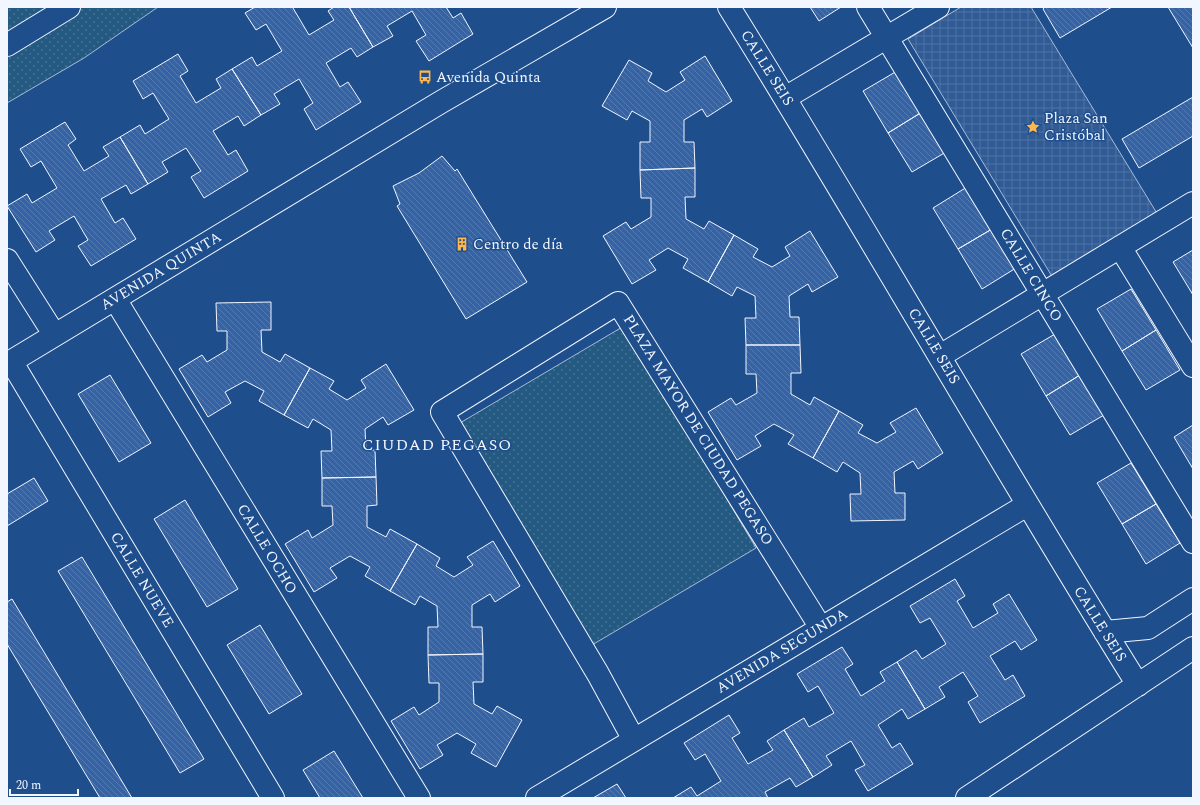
<svg xmlns="http://www.w3.org/2000/svg" width="1200" height="805" viewBox="0 0 1200 805" font-family="Spectral,serif">
<style>
.park{fill:url(#park-dots);stroke:#a8bbd7}
.plaza{fill:url(#plaza-grid);stroke:#a8bbd7}
.building{fill:url(#building-back-hatch);stroke:#f2f6ff}
.lines{fill:none;stroke-linecap:round;stroke-linejoin:round}
.minor-casing{stroke:#f2f6ff;stroke-width:24}
.minor{stroke:#1f4e8c;stroke-width:22}
.labels{text-anchor:middle;dominant-baseline:central;stroke-width:3;stroke-linejoin:round;paint-order:stroke}
.street-label{font-size:15px;fill:#f2f6ff;stroke:#1f4e8c}
.poi-label{font-size:15px;fill:#f2f6ff;stroke:#1f4e8c;text-anchor:start}
.neighbourhood-label{font-size:16px;letter-spacing:1px;fill:#f2f6ff;stroke:#1f4e8c}
</style>
<defs>
<pattern id="park-dots" width="8" height="8" patternUnits="userSpaceOnUse"><rect width="8" height="8" fill="#245a82"/><path d="M2 2h.1M6 6h.1" fill="none" stroke="#447295" stroke-width="1.8" stroke-linecap="round"/></pattern>
<pattern id="plaza-grid" width="8" height="8" patternUnits="userSpaceOnUse"><rect width="8" height="8" fill="#305b95"/><path d="M0 4h8M4 0v8" fill="none" stroke="#4e73a5"/></pattern>
<pattern id="building-back-hatch" width="6" height="6" patternUnits="userSpaceOnUse"><rect width="6" height="6" fill="#3563a3"/><path d="M-1 5l2 2M0 0l6 6M5-1l2 2" fill="none" stroke="#537ab1"/></pattern>
</defs>
<rect width="100%" height="100%" fill="#1f4e8c"/>
<path class="park" d="M 7,7 L 158,7 L 84,58 L 7,103 Z
M 624,326 L 756,548 L 592,645 L 460,423 Z"/>
<path class="plaza" d="M 961,7 L 1031,7 L 1158,215 L 1053,278 L 908,39 Z"/>
<path class="building" d="M 255,7 L 294,7 L 293,8 L 309,35 L 334,20 L 328,11 L 334,7 L 349,7 L 373,47 L 357,57 L 351,48 L 326,63 L 340,87 L 348,82 L 361,102 L 316,130 L 304,109 L 313,103 L 299,79 L 274,94 L 280,104 L 261,115 L 232,69 L 252,57 L 257,66 L 282,51 L 266,24 L 256,30 L 245,13 Z
M 349,7 L 446,7 L 453,18 L 461,13 L 473,34 L 429,61 L 416,41 L 426,35 L 412,11 L 387,26 L 393,36 L 373,47 Z
M 810,7 L 841,7 L 819,21 Z
M 1045,7 L 1112,7 L 1060,38 L 1043,9 Z
M 1168,7 L 1193,7 L 1193,48 Z
M 178,54 L 188,71 L 180,76 L 196,103 L 221,88 L 216,79 L 232,69 L 261,115 L 244,126 L 238,116 L 213,131 L 228,155 L 236,150 L 248,171 L 204,198 L 191,177 L 201,171 L 186,148 L 162,162 L 168,172 L 148,184 L 120,137 L 140,125 L 145,134 L 169,119 L 153,93 L 143,99 L 133,81 Z
M 705,56 L 732,101 L 707,117 L 702,109 L 684,120 L 684,142 L 694,142 L 695,168 L 640,170 L 640,142 L 650,142 L 650,121 L 632,111 L 627,120 L 602,106 L 629,60 L 652,73 L 648,81 L 666,92 L 685,80 L 680,72 Z
M 897,71 L 922,112 L 888,133 L 863,91 Z
M 1193,97 L 1193,136 L 1139,168 L 1122,139 Z
M 922,112 L 946,152 L 912,172 L 888,133 Z
M 65,122 L 76,139 L 68,145 L 84,171 L 109,156 L 103,147 L 120,137 L 148,184 L 131,194 L 126,185 L 101,199 L 115,223 L 123,218 L 136,239 L 91,266 L 78,246 L 88,240 L 74,216 L 49,231 L 55,240 L 36,252 L 7,206 L 27,194 L 32,203 L 57,188 L 41,161 L 31,167 L 20,149 Z
M 442,156 L 455,171 L 457,169 L 527,282 L 466,319 L 397,206 L 400,204 L 393,186 L 419,173 Z
M 695,168 L 695,197 L 685,197 L 686,219 L 704,229 L 709,221 L 734,235 L 708,282 L 683,268 L 688,259 L 668,248 L 649,260 L 656,270 L 632,284 L 603,236 L 626,222 L 631,229 L 651,217 L 651,198 L 641,198 L 640,170 Z
M 967,187 L 992,229 L 958,249 L 933,208 Z
M 992,229 L 1016,268 L 982,289 L 958,249 Z
M 810,231 L 838,277 L 812,292 L 808,284 L 789,296 L 790,317 L 799,317 L 800,345 L 746,345 L 745,318 L 756,318 L 755,296 L 737,287 L 732,296 L 708,282 L 734,235 L 758,249 L 753,257 L 772,267 L 790,256 L 785,247 Z
M 1193,250 L 1193,295 L 1173,262 Z
M 1131,289 L 1156,330 L 1122,351 L 1097,309 Z
M 271,302 L 271,330 L 261,330 L 262,352 L 280,362 L 285,354 L 310,368 L 284,415 L 259,401 L 264,391 L 245,381 L 225,392 L 231,403 L 208,417 L 179,369 L 202,355 L 207,362 L 227,350 L 227,331 L 217,331 L 216,303 Z
M 1156,330 L 1180,370 L 1146,390 L 1122,351 Z
M 1055,334 L 1080,375 L 1046,396 L 1021,354 Z
M 746,345 L 800,345 L 801,373 L 791,373 L 791,394 L 810,405 L 814,397 L 839,411 L 813,458 L 788,444 L 794,435 L 774,424 L 755,436 L 761,446 L 737,460 L 708,412 L 731,398 L 736,405 L 757,393 L 756,374 L 746,374 Z
M 386,364 L 414,410 L 388,425 L 383,417 L 365,429 L 366,450 L 375,450 L 376,477 L 322,478 L 321,451 L 332,451 L 331,430 L 313,419 L 308,428 L 284,415 L 310,368 L 334,381 L 329,389 L 347,400 L 366,388 L 361,380 Z
M 110,375 L 151,443 L 119,462 L 78,394 Z
M 1080,375 L 1104,415 L 1070,435 L 1046,396 Z
M 916,408 L 943,453 L 918,469 L 913,461 L 894,472 L 895,493 L 905,493 L 905,520 L 851,521 L 850,494 L 861,494 L 860,473 L 843,462 L 837,472 L 813,458 L 839,411 L 863,425 L 858,433 L 877,443 L 896,432 L 890,423 Z
M 1193,425 L 1193,469 L 1174,437 Z
M 1131,463 L 1156,504 L 1122,524 L 1097,483 Z
M 376,477 L 377,505 L 367,506 L 367,527 L 386,537 L 390,529 L 417,544 L 390,591 L 365,576 L 370,567 L 350,556 L 330,568 L 337,578 L 314,592 L 285,544 L 308,530 L 312,538 L 333,525 L 332,506 L 322,506 L 322,478 Z
M 34,478 L 48,501 L 7,526 L 7,494 Z
M 185,500 L 238,589 L 207,607 L 154,519 Z
M 1156,504 L 1180,543 L 1146,564 L 1122,524 Z
M 493,541 L 520,586 L 495,602 L 490,594 L 472,605 L 472,627 L 482,627 L 483,654 L 428,655 L 428,627 L 438,627 L 437,606 L 420,596 L 415,605 L 390,591 L 417,544 L 440,558 L 436,566 L 454,577 L 473,565 L 467,557 Z
M 82,557 L 204,759 L 180,773 L 58,571 Z
M 955,579 L 965,596 L 957,601 L 973,628 L 998,613 L 993,604 L 1009,594 L 1037,640 L 1021,650 L 1015,641 L 990,656 L 1005,680 L 1013,675 L 1025,696 L 980,723 L 968,702 L 978,696 L 963,672 L 939,687 L 945,697 L 925,709 L 897,662 L 916,650 L 922,659 L 946,644 L 930,618 L 920,623 L 910,606 Z
M 12,599 L 132,798 L 100,798 L 7,644 L 7,602 Z
M 260,625 L 302,694 L 269,714 L 227,645 Z
M 842,647 L 853,664 L 845,669 L 861,696 L 885,681 L 880,672 L 897,662 L 925,709 L 908,719 L 902,709 L 878,725 L 892,748 L 900,743 L 913,764 L 868,791 L 855,770 L 865,765 L 851,741 L 826,756 L 832,765 L 813,777 L 784,730 L 804,718 L 809,727 L 834,713 L 818,686 L 808,692 L 797,674 Z
M 483,654 L 483,682 L 473,682 L 474,704 L 492,714 L 497,706 L 522,720 L 496,767 L 471,753 L 476,744 L 457,733 L 437,745 L 443,755 L 420,769 L 391,721 L 414,707 L 419,715 L 439,702 L 439,683 L 429,683 L 428,655 Z
M 729,715 L 740,733 L 732,738 L 748,764 L 773,750 L 767,741 L 784,730 L 813,777 L 796,787 L 790,778 L 765,792 L 768,798 L 673,798 L 691,787 L 697,796 L 721,781 L 705,754 L 695,760 L 684,743 Z
M 334,751 L 363,798 L 320,798 L 303,770 Z
M 617,784 L 626,798 L 593,798 Z"/>
<g class="lines">
<g class="minor-casing">
<path id="minor" d="M 729,7 C 868,231 998,461 1138,685
M 868,7 L 1193,542
M 7,45 L 69,7
M 785,98 L 938,7
M 1120,247 L 1193,366
M 7,260 L 54,334
M 115,299 L 419,798
M 940,356 L 1193,203
M 11,361 L 273,798
M 7,364 L 441,102 L 605,7
M 1105,632 L 1148,628 L 1193,599
M 634,740 L 598,674 L 442,412 L 618,303 L 821,628
M 537,798 L 1027,505
M 967,798 L 1193,648"/>
</g>
<use href="#minor" class="minor"/>
</g>
<defs>
<g id="bus-bare" transform="scale(1.08)"><path d="M-5-6H5V4H4V6H2V4H-2V6H-4V4H-5ZM-3.5-4V0h7V-4ZM-3.5 1.2v1.5H-2V1.2ZM2 1.2v1.5H3.5V1.2Z" fill="#ffb74d" stroke="#1f4e8c" stroke-width="2.5" paint-order="stroke"/></g>
<g id="sight-bare" transform="scale(1.08)"><path d="M0-6L1.8-2.2L6-1.7L2.9 1.2L3.7 5.4L0 3.3L-3.7 5.4L-2.9 1.2L-6-1.7L-1.8-2.2Z" fill="#ffb74d" stroke="#1f4e8c" stroke-width="2.5" paint-order="stroke"/></g>
<g id="building-bare" transform="scale(1.08)"><path d="M-4-6H4V6H1V3H-1V6H-4ZM-2.5-4.3h1.7v1.8h-1.7ZM.8-4.3h1.7v1.8H.8ZM-2.5-1h1.7V.8h-1.7ZM.8-1h1.7V.8H.8Z" fill="#ffb74d" stroke="#1f4e8c" stroke-width="2.5" paint-order="stroke"/></g>
</defs>
<g fill-rule="evenodd">
<use href="#bus-bare" x="425" y="77"/>
<use href="#sight-bare" x="1033" y="127"/>
<use href="#building-bare" x="462" y="244"/>
</g>
<g class="labels">
<g class="street-label">
<text transform="translate(767 68) rotate(58)">CALLE SEIS</text>
<text transform="translate(161 271) rotate(-31)">AVENIDA QUINTA</text>
<text transform="translate(1031 275) rotate(59)">CALLE CINCO</text>
<text transform="translate(934 346) rotate(59)">CALLE SEIS</text>
<text transform="translate(698 430) rotate(58)">PLAZA MAYOR DE CIUDAD PEGASO</text>
<text transform="translate(267 549) rotate(59)">CALLE OCHO</text>
<text transform="translate(142 580) rotate(59)">CALLE NUEVE</text>
<text transform="translate(1100 624) rotate(58)">CALLE SEIS</text>
<text transform="translate(782 651) rotate(-31)">AVENIDA SEGUNDA</text>
</g>
<g class="poi-label">
<text x="436" y="77">Avenida Quinta</text>
<text x="1044" y="118">Plaza San<tspan x="1044" dy="17">Cristóbal</tspan></text>
<text x="473" y="244">Centro de día</text>
</g>
<g class="neighbourhood-label">
<text x="437" y="445">CIUDAD PEGASO</text>
</g>
</g>
<rect width="1200" height="805" fill="none" stroke="#f2f6ff" stroke-width="16"/>
<path d="M10 789v6h68v-6" fill="none" stroke="#f2f6ff" stroke-width="2"/>
<text x="16" y="789" font-size="12" fill="#f2f6ff" stroke="#1f4e8c" stroke-width="3" paint-order="stroke">20 m</text>
</svg>
